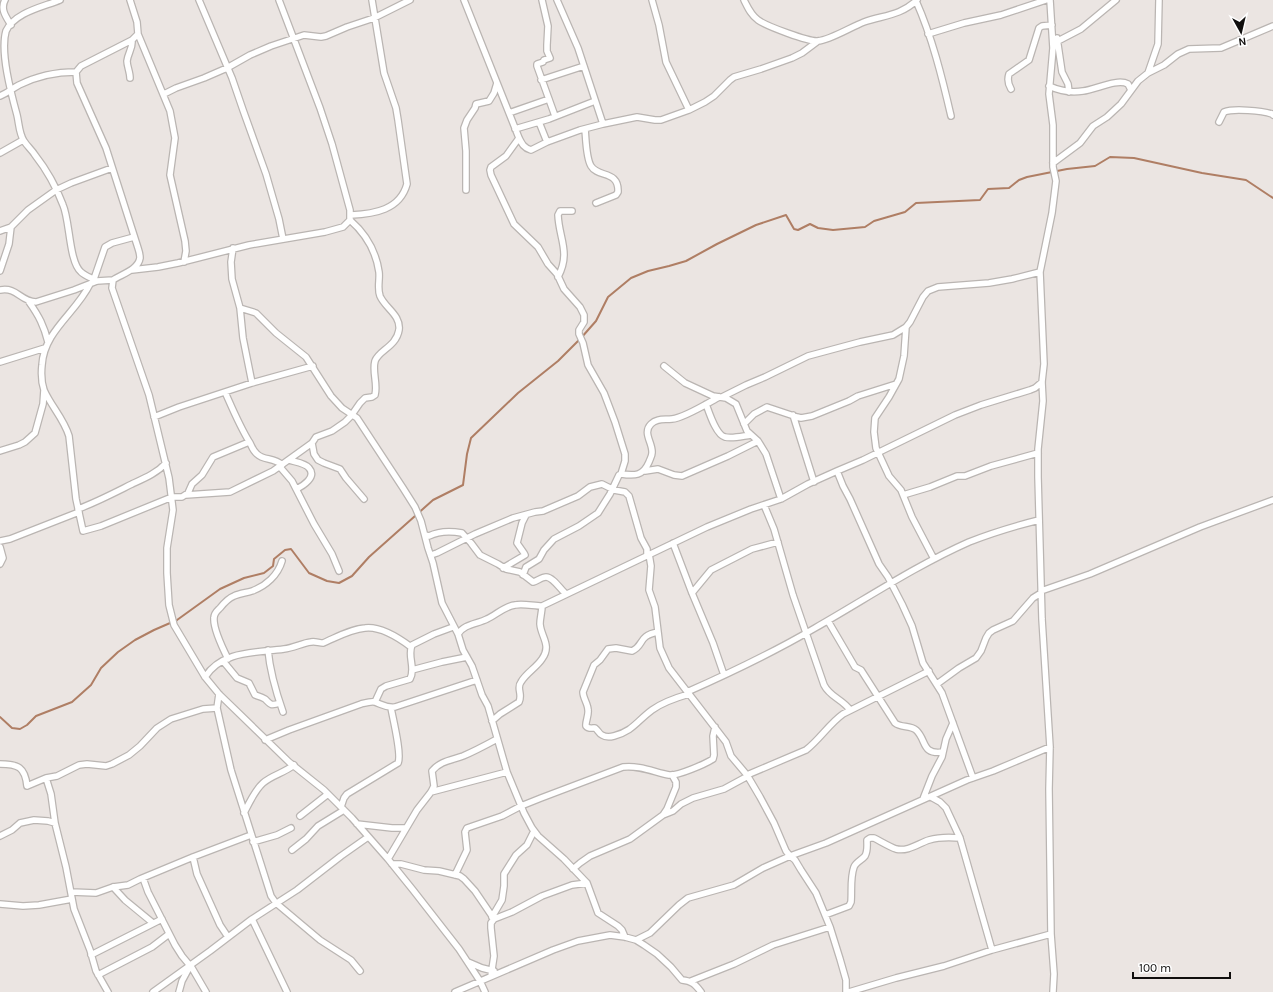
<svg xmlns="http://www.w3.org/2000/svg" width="1273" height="992" viewBox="0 0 1273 992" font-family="Karla,sans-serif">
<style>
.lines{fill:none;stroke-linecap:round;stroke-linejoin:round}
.stream{stroke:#af7e64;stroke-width:2}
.street-casing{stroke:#bab5b2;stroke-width:8}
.street{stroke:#fff;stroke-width:5.5}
</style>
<rect width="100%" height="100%" fill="#ebe5e2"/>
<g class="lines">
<path class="stream" d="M 0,717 L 12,728 L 20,729 L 27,725 L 36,716 L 72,702 L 91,685 L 101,668 L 118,652 L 135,640 L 154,630 L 177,620 L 220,589 L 244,578 L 264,573 L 273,566 L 274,559 L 285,550 L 291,549 L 309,573 L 327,581 L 339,583 L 352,576 L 369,557 L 433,500 L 463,485 L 467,454 L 471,438 L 518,393 L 558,361 L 581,338 L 596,321 L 608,297 L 631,278 L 648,271 L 669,266 L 686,261 L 717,244 L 756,225 L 786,215 L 794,229 L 798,230 L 810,224 L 818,228 L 833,230 L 865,227 L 874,221 L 905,212 L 916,203 L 980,200 L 988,189 L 1009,188 L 1019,180 L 1027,177 L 1067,169 L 1095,166 L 1110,157 L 1134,158 L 1202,173 L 1246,180 L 1273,198"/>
<g class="street-casing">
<path id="street" d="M 5,0 C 0,9 6,17 11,25
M 60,0 C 43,7 15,12 6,31 C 0,52 11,93 17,115 C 19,123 19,134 24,141 C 27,146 32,150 35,155 C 46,169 57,189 63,205 C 70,221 69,262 81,272 C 85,276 92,278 97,281
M 130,0 L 137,22 L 138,34 L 132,40 L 81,66 L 76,72 L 77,83 L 106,148 L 138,248 C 139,251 140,255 140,258 C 138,270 122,274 113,280 L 112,288 L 149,395 L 169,478 L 173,510 L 167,548 L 167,573 L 169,605 L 174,625 L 205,677 L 219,694 L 289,762 L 324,790 L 352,818 L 388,859 L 413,890 L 459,949 L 480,981 L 485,992
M 199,0 L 232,78 L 243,110 L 266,174 L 279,219 L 283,239
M 464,0 L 519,138 C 522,144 524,148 531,150 L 547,142 L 580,130 L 603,124 L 637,117 L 655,120 L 661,120 L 689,110 L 705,102 L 714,96 L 730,80 L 734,77 L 761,69 L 792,58 L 802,53 L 818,41
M 542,0 L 548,26 L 547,45 L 547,51 L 550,58 L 544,60 L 543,62 L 537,64 L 537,66 L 555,116
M 557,0 L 578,48 L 603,124
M 652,0 L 659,25 L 666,62 L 689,110
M 744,0 C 748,8 751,15 758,20 C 766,26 809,42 818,41 C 830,40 851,27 864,22 C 884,15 900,16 917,0
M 1050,0 L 1053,48 L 1049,94 L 1053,125 L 1053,167 L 1056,181 L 1052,213 L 1040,272 L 1044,364 L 1042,382 L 1043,401 L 1038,449 L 1038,477 L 1042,619 L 1050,747 L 1049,789 L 1051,934 L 1054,974 L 1053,992
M 916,1 C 932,37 942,77 951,116
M 138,34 L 170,111 L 175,138 L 170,175 L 185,241 L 186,251 L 184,262
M 928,34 L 964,23 L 1001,15 L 1046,0
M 1057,38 L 1062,72 L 1068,84 L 1069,92
M 1058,41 L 1081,29 L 1116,0
M 1148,73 L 1158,44 L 1159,0
M 130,78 C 130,72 127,66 127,61 C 128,53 133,48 132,40
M 541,80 L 584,66
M 1049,86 C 1060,91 1071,93 1083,91 C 1095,90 1117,78 1128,84 L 1131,90
M 1011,89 C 1008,84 1007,80 1009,74 L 1029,60 L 1039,28 L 1042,26 L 1052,25
M 164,94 L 176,88 L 204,78 L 227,68 L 250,55 L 271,46 L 304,35 L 321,37 L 326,36 L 347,27 L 374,18 L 410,0
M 0,96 C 7,93 12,89 19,85 C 37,76 56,72 76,72
M 509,113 L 549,99
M 539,122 L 547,142
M 1219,122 L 1224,112 C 1234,108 1262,111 1272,114 L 1273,115
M 515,129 L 549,119 L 595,101
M 585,129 C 586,139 586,158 591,166 C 598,178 619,170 618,192 L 616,195 L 596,203
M 519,138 L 506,156 L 491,167 L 490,170 L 491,175 L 514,224 L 538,247 L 548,264 L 557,274 L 564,289 L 580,307 L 584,315 L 584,322 L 579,330 L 579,334 L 583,343 L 588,365 L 604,393 L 615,422 L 625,454 L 625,461 L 621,474
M 0,153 L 23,140
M 1053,163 L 1080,143 L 1093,126 L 1107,117 L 1121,104 L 1138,81 L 1148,73 L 1164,65 L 1178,54 L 1189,49 L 1221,48 L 1273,26
M 466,190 L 466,151 L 464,128 L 467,120 L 475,108 L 476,104 L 489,101 L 494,93 L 497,83
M 351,215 C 374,214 400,210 407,184 L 398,120 L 396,108 L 384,73 L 372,0
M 0,231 L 11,227 L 28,210 L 56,190 L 71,183 L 112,168
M 233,248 L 231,262 L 232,279 L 240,308 L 243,338 L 252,383
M 132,270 L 158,267 L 178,263 L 249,245 L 325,232 L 343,227 L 350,220 L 350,210 L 332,144 L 320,108 L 279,0
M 0,271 L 9,244 L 11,227
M 558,277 C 571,252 559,239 558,215 L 560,211 L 572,211
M 94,279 L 105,247 L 112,243 L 134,237
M 90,284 C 76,313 44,331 42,365 C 41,374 41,381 44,390 C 51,406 64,419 69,436 L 76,499 L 83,531 L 101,526 L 172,497 L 182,497 L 188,493 L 192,484 L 202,475 L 213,457 L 249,442
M 0,290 C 18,287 19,301 36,302 L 74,290 L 97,281 L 113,280
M 29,302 C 39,316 44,326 48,342
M 240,308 L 256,313 L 276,333 L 306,357 L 331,396 L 342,408 L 357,418 L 403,488 L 415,507 L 421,521 L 428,548 L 433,563 L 442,603 L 458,634 L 463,650 L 472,666 L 482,695 L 488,706 L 507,772 L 524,813 L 532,828 L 538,836 L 564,859 L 587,883 L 598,913 L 618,926 L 622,930 L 625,937
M 906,327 L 904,356 L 899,379 L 889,397 L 875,418 L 874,432 L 876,448 L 889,476 L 901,490 L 912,517 L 934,559
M 0,362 L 45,348
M 664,366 L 685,383 L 713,396 L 726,398 L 736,404 L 747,431 L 758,441 L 766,454 L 781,499
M 225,392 C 233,410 240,427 250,443 C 252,447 253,451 257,454 C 264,461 274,457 282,465
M 722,397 L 746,385 L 765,377 L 808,356 L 860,342 L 893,335 L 906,327 L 910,322 L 923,297 L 928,291 L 938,287 L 989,283 L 1012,279 L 1040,272
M 706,404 C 709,412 716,435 725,437 C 732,439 743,436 751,435
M 793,415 L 814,482
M 154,417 L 179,407 L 252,383 L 313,366
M 744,424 L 754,414 L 767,407 L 797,417 L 801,418 L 812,416 L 849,401 L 858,396 L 896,384
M 312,443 L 314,454 L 318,460 L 324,463 L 340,469 L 346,478 L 364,499
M 0,451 L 19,445 L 25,442 L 35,433 L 43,404 L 44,390
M 289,460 C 295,462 305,463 309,468 C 317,477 303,486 296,489
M 280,467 L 292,481 L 314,524 L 332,554 L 339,571
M 645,471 L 658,469 L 674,475 L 682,476 L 728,456 L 758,441
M 837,471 L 843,486 L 850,499 L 879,564 L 888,577 L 902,604 L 912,626 L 923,663 L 942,693 L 973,778
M 186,495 L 230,492 L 273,471 L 312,443 L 316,437 L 332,431 L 345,422 L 351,416 L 360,403 L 365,398 L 372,397 L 375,395 C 378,384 372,372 375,361 C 379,350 396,347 399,330 C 401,315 385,308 380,296 C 377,288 380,280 379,272 C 376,251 366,234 350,220
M 903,495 L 930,487 L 957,476 L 965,476 L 991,466 L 1038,453
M 764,505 L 774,529 L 793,595 L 824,685 C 830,697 842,699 850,710
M 78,509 C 97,502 114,493 132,484 C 145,478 157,473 166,463
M 425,535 L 429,536 C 439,531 451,531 462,533 L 471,543 L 480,555 L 498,564 L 506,569 L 520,572 L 533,582 C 537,581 542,577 546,577 C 553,577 561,590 566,594
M 0,541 L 10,539 L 79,512
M 673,543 L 692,593 L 713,643 L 724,675
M 0,547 L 3,558 L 0,564
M 649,554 L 651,566 L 649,590 L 655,607 L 660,648 L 669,668 L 726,742 L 731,756 L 747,775 L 760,797 L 774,823 L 786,851 L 790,856 L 795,860 L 801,870 L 816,893 L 830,927 L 840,959 L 846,980 L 846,992
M 431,555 L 437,553 L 475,534 L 513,518 L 535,512 L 543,511 L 578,496 L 590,487 L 602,484 L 614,490 L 625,492 L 629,496 L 641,538 L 647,549 L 647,555
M 503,568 L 525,555 L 524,553 L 517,543 L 522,523 L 526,515
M 523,575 L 526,567 L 539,559 L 544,550 L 554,539 L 579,526 L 598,513 L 610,494 L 619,475 L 621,474 C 635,476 643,476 649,462 C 650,459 652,456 652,453 C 653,443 642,433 651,424 C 657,418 664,420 672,419 C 684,418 708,403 719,397
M 1041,591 L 1090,574 L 1200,527 L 1273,500
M 692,593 L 711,570 L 752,549 L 778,542
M 828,621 L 855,667 L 861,670 L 895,723 C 901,728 910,725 916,730 C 927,740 921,755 943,752
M 658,632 C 637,636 645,645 632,651 L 616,648 L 608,649 L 600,660 L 594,665 L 583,692 C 583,698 588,704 588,710 C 589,715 585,723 586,726 C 588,729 592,728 595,728 C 598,730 599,734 602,735 C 605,737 610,737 614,736 C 633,731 637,721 652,710 C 663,702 675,698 689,694
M 458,634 C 464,624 477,624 487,619 C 496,615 505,606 515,605 C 522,603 534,606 542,606 L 707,527 L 751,509 L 781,499 L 808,484 L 837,471 L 863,460 L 955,415 L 981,405 L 1030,390 L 1035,388 L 1042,382
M 268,650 C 270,672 276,692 283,712
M 228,659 C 223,649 213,629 214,618 C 214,613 217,611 220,608 C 224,603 229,598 234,596 C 240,593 246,593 252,591 C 266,586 278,575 282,561
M 223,661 L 237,678 L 249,683 L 255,695 C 258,696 262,697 265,699 C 271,705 271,706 280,703
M 412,670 L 442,662 L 467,657
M 205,677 C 222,650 257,653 284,649 C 294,648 302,643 311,642 C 315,641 319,643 323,643 C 337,637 351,629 365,628 C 381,626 399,638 411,647
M 937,684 L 959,668 L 976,658 L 981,651 L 986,638 L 989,633 L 993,630 L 1013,621 L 1033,598 L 1041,593
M 687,692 C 730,673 774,652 815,628 C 866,599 915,566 969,542 C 992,533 1015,526 1039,520
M 219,694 L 217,708 L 231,770 L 271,896 L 276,903 L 320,940 L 351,960 L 360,971
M 375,702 L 381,689 L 386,686 L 410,679 C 416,668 407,656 412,645 L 434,634 L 453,627
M 492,721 L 500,714 L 519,702 C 523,694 516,688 521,682 C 526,673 536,668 542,659 C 552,645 541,637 540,624 C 540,618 542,612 542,606
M 265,740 L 289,730 L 361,704 C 365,703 371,701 375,702 C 383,705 386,708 395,707 L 477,680
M 0,764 C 18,764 25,767 27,786 L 46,778 L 57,776 L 79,765 L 87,764 L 106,766 L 112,764 L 129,755 L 140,746 L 157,728 L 171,719 L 203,709 L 217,708
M 747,775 L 806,750 C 820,739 829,724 843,714 L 929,671
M 46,778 L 51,794 L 55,823 L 66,867 L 74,909 L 90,950 L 96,971 L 108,992
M 431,792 L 507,772
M 931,797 L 940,802 L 946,808 L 960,838 L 992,950
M 923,799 L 932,776 L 942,757 L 946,739 L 953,723
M 341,807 L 344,798 L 347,794 L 398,763 C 402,755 393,719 391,708
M 244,813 C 249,803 255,790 263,783 C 272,775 284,773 294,765
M 663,815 L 673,811 L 681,804 L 693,798 L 724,789 L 748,776
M 300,816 L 328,794
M 357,824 L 392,828 L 406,828
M 0,836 L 12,830 L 20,823 L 34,820 L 48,821 L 55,823
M 253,842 L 277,835 L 291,828
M 292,850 L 306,839 L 318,826 L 344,810
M 193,857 L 197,874 L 220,925 L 228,937
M 388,859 L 417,810 L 431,792 L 434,786 L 432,771 C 440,761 452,760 463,756 C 475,751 486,745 497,739
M 392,864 L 401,864 L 424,870 L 439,871 L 460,876 L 464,879 L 475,891 L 494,919
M 573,869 L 580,863 L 590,856 L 630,839 L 663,815 L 667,809 L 676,787 L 676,782 L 672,775
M 455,875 L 467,850 L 465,832 L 467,828 L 502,816 L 521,806 L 541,798 L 623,767 C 639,765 654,772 669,775 C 678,776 705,764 713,759 L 714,755 L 713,736 L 715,727
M 143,878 L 148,892 L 175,945 L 182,956 L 192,968 L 206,992
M 113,887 L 125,900 L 153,923
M 71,892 L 96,893 L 113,887 L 128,885 L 140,879 L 193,857 L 251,835
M 0,904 L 23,906 L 39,905 L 72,899
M 825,915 L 849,906 L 851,902 C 852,891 850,878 854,867 C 856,862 862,860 865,856 C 868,851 867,845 867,840 L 870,838 L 874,838 C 880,841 890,847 896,849 C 908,852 919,843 929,840 C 939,837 949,837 960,838
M 492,917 L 502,900 L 504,886 L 504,874 L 516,855 L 527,845 L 534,831
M 252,919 L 287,992
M 636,940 L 650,933 L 679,905 L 688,898 L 734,885 L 763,868 L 790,856 L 826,843 L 967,780 L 993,771 L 1050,747
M 91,955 L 162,919
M 468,962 L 482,968 L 494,971
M 98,975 L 152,947 L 169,934
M 491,976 L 494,956 L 491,928 L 491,923 L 494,919 L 512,912 L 542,896 L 572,885 L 587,883
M 691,981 L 734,964 L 773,945 L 830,927
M 153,992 L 210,951 L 252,919 L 297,890 L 341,856 L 368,837
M 179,992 L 182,981 L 189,968
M 455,992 L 553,950 L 578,941 L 610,935 L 625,937 L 636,940 L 644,945 L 657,954 L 671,967 L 682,980 C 692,981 695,984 701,992
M 849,992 L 896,978 L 944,966 L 992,950 L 1051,934"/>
</g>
<use href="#street" class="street"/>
</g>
<g transform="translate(1241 32) rotate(172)" stroke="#ffffff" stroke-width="3" paint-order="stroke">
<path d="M0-3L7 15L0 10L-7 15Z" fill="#100e0d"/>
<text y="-6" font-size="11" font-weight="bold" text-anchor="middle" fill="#100e0d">N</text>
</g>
<path d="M1133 972v6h97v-6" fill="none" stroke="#100e0d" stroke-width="2"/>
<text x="1139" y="972" font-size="12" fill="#100e0d" stroke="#ffffff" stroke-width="3" paint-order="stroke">100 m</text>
</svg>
